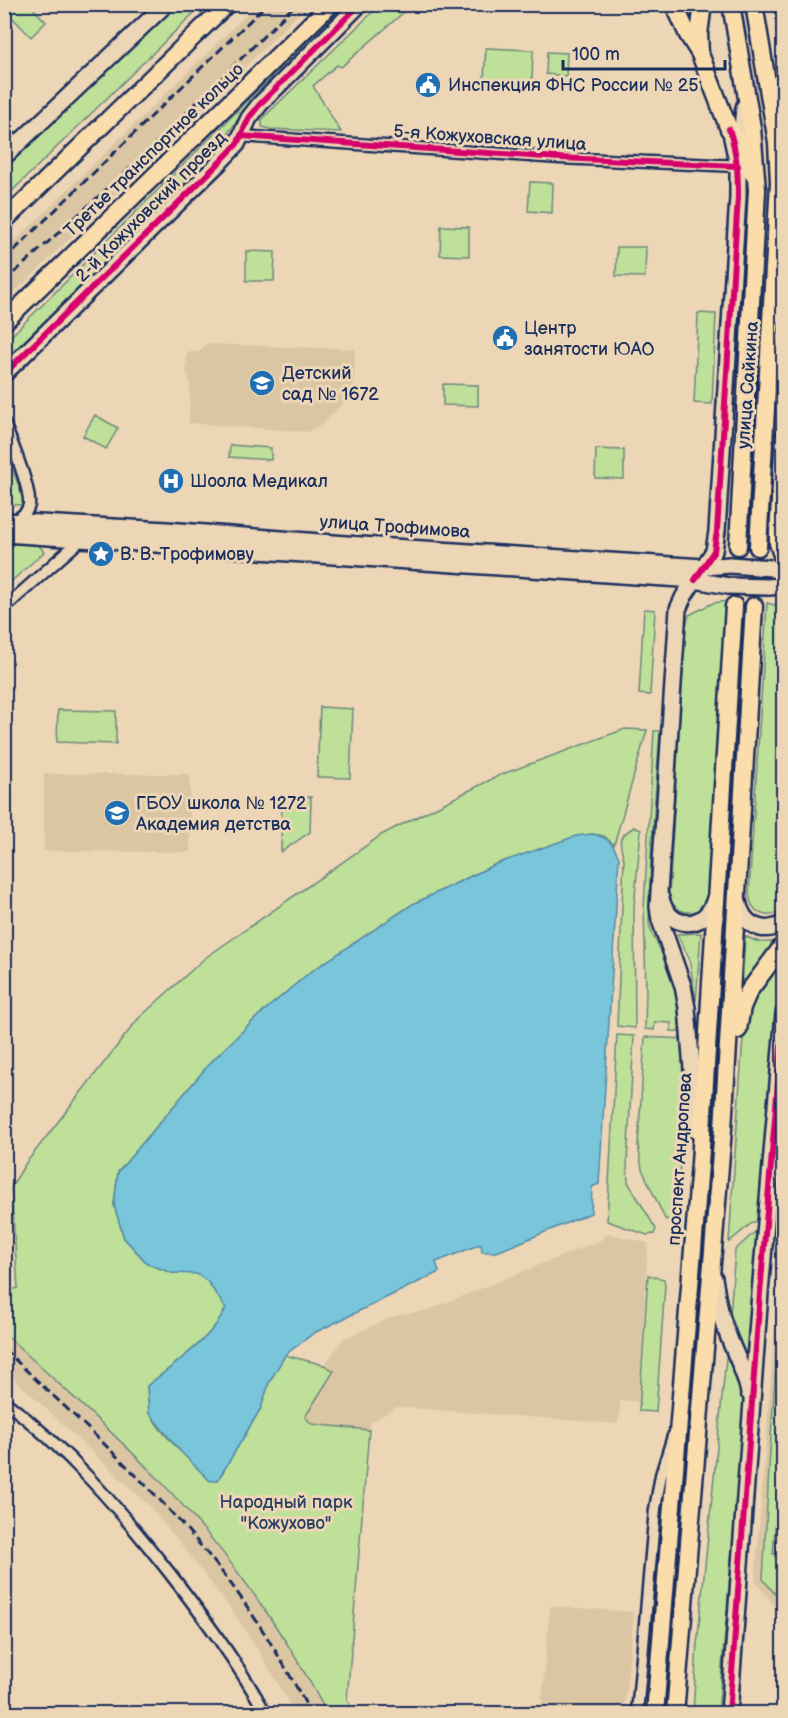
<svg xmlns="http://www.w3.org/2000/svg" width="788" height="1718" viewBox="0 0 788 1718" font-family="'Balsamiq Sans',sans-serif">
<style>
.built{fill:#dbc6a4}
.green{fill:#bee099;stroke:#6c887c;stroke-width:1.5}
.water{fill:#79c5d9;stroke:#5389a8;stroke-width:1.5}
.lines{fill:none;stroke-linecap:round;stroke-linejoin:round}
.primary-tunnel{stroke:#c2b5a4;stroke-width:16;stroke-dasharray:16 8;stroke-linecap:butt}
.street-casing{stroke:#1b2f5e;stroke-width:15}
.secondary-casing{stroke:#1b2f5e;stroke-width:20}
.primary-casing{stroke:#1b2f5e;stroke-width:21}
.street{stroke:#ecd6b5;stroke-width:10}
.secondary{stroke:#ecd6b5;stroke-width:15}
.primary{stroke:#faddab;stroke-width:16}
.rail{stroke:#1b2f5e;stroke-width:3;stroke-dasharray:9 4.5;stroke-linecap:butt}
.secondary-bridge-casing{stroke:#1b2f5e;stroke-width:20;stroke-linecap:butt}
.secondary-bridge{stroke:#ecd6b5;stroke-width:15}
.cycleway-casing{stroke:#ecd6b5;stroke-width:10}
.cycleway{stroke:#d6006c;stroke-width:6}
.labels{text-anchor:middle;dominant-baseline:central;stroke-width:6;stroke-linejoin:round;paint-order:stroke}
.poi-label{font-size:18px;fill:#1b2f5e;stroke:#ecd6b5;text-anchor:start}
.street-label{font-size:18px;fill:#1b2f5e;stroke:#ecd6b5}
.park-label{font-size:18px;fill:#2b4164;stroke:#ecd6b5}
</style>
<rect width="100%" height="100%" fill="#ecd6b5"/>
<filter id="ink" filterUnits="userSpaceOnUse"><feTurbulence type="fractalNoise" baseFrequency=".0167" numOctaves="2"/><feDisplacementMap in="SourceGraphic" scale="12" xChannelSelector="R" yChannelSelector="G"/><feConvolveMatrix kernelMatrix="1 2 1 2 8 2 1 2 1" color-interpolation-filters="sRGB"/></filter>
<g filter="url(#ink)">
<path class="built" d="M 256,5 L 308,5 L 5,302 L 5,251 Z
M 206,344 L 355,349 L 354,392 L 323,424 L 307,432 L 189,423 L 190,381 L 186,370 L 187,352 L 199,352 Z
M 44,774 L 190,774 L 190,852 L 44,851 Z
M 783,1221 L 783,1616 L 755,1581 Z
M 606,1233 L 648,1243 L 639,1402 L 621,1400 L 618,1424 L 397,1407 L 371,1422 L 369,1430 L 313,1424 L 305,1417 L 334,1372 L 324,1365 L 343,1339 L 394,1316 L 428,1310 L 603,1239 Z
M 4,1334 L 141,1462 L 195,1520 L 259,1600 L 327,1713 L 295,1713 L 263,1658 L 235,1615 L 178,1540 L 147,1504 L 5,1370 Z
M 550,1606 L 634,1612 L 624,1713 L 541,1713 Z"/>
<path class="green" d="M 17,5 L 30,5 L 46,22 L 31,37 L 8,13 Z
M 178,5 L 202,5 L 5,198 L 5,168 Z
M 344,5 L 350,5 L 245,109 L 207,164 L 196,176 L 5,363 L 4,343 Z
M 380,5 L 412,5 L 341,67 L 337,65 L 313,86 L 341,132 L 270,129 L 262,127 L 262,120 L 265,116 Z
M 486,48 L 533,50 L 532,82 L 484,79 Z
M 547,52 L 567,53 L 566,76 L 546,74 Z
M 530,182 L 553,183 L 552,213 L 528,211 Z
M 441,226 L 469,227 L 469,256 L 440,255 Z
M 617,247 L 646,247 L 645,277 L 616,276 Z
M 246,251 L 275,252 L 274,281 L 246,281 Z
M 698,313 L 716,314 L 712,404 L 694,403 Z
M 443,384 L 478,385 L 478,406 L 443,405 Z
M 95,415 L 118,428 L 106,449 L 83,436 Z
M 230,445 L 271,448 L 271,460 L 229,457 Z
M 4,447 L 24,500 L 23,505 L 5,504 Z
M 596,449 L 624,450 L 624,479 L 595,478 Z
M 5,539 L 35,540 L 44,552 L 5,587 Z
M 727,601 L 707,896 L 699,910 C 685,915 672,910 669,895 L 685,630 L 689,615 L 713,603 Z
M 767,603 L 778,606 L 784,612 L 783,909 C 768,922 750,913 749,893 Z
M 644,609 L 655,610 L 650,695 L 639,694 Z
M 320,707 L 353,709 L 350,778 L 317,777 Z
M 58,710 L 116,711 L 116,744 L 57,742 Z
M 625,729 L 647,730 L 614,845 L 604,836 L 592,834 L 496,864 L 413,904 L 309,973 L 258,1016 L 211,1062 L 118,1172 L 114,1205 L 124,1238 L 148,1264 L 172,1273 L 196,1273 L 208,1282 L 226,1308 C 212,1339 173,1365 147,1386 L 149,1413 L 161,1430 L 180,1451 L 218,1480 L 261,1408 L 269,1383 L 285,1355 L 324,1365 L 334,1371 L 305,1417 L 312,1424 L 369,1430 L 347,1700 L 355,1713 L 327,1713 C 283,1630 228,1552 163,1484 C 113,1431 57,1383 5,1334 L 4,1292 L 18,1288 L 11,1187 L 26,1163 L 138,1019 L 205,958 L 383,834 L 500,775 Z
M 654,731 L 660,731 L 651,854 L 649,923 L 652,934 L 677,979 L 685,1032 L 671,1031 L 671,1023 L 655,1022 L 654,1030 L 645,1029 L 646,990 L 644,907 Z
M 282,796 L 311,797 L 310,832 L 281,852 Z
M 634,827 L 641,830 L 634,907 L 635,1028 L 617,1026 L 624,860 C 620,840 615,839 634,827 Z
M 701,933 L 696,1001 L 689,958 L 677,934 Z
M 745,936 C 756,942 764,944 776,941 L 742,988 Z
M 783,958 L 760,1222 L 753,1222 L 729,1242 L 744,1023 L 754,996 Z
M 617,1035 L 634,1036 L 627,1164 L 628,1182 L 656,1229 L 654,1234 L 647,1235 L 607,1221 Z
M 645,1037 L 683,1039 L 685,1106 L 675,1221 L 665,1219 L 642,1169 L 638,1145 Z
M 756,1231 L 759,1231 L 748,1363 L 746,1365 L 729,1328 L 735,1250 Z
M 783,1265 L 784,1421 L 773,1554 L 783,1555 L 783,1604 L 763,1579 L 770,1450 Z
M 648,1275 L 664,1279 L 665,1285 L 656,1412 L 639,1411 Z
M 727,1348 L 742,1384 L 744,1412 L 718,1713 L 693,1714 L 697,1645 Z
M 781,1481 L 784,1481 L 783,1549 L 777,1549 Z"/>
<path class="water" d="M 592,834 C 608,837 613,843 619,858 L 599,1184 L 592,1187 L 591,1213 L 497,1252 L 482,1252 L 481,1244 L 436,1262 L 439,1272 L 314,1333 L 285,1355 L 269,1383 L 261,1408 L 218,1480 L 210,1481 L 180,1451 L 149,1413 L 147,1386 C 173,1365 213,1338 226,1308 L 208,1282 L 197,1274 L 172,1273 L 148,1264 L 124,1238 L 114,1205 L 118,1172 L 211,1062 L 258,1016 L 309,973 L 413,904 L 496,864 L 576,836 Z"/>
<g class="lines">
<path class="primary-tunnel" d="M 734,606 L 738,546
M 754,606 L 758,547"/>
<g class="street-casing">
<path id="street" d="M 4,131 L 17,145
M 241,136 L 560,158 L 738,166
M 4,423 C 11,441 31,488 29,505 C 27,514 20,518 13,521
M 4,608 L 84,537
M 4,1401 C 68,1449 119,1509 168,1571 C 203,1616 238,1663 266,1714
M 637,1714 L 655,1509 L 661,1475 L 673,1436"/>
</g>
<g class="secondary-casing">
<path id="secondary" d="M 740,154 L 744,107
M 4,157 L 166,4
M 4,374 L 218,164 L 237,144 L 249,118 L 260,104 L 360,4
M 4,521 L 167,530 L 346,544 L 703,567 L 730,565
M 4,534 L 695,580 L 728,586
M 768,587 L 784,586
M 661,898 C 668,931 707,931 715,898
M 738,901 C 742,924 762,936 784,923
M 697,1131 L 687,1008 L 683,986 L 660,920 L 658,907 L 678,609 L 684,596 L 714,551 L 717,531 L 738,197 L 738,166 L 732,138
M 714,1278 C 717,1296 719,1313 726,1330 C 733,1351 745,1370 749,1393
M 729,1714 L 760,1293 L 784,1013"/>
</g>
<g class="primary-casing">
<path id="primary" d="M 674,4 L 688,35 L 700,54 L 729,129 L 741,146 L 751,172
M 731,4 L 752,128 L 757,190 L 738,546
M 754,4 L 777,142 L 779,182 L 758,547
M 783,4 L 784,6
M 700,53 L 699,34 L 703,4
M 4,221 L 227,4
M 4,322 L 331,4
M 784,437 L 778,534 L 778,543 L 784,561
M 738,1030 L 742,1007 L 749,991 L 784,944
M 655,1714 L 700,1164 L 734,606
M 675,1714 L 723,1129 L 754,606"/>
</g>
<use href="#street" class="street"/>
<use href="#secondary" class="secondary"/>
<use href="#primary" class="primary"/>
<path class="rail" d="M 4,260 L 267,4
M 4,282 L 140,159 L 296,4
M 4,1349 C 89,1431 182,1510 248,1608 C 271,1642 292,1678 311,1714"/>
<g class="secondary-bridge-casing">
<path id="secondary-bridge" d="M 730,565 L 771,568
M 728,586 L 768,587"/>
</g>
<use href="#secondary-bridge" class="secondary-bridge"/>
<g class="cycleway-casing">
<path id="cycleway" d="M 241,136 L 560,158 L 738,166
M 4,374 L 218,164 L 237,144 L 249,118 L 260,104 L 360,4
M 695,580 L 714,551 L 717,531 L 738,197 C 738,173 737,152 729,129
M 729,1714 L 760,1293 L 784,1013"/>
</g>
<use href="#cycleway" class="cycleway"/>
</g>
</g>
<defs>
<g id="civic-disc" transform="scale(1.35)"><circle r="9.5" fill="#1f6fb2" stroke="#ecd6b5"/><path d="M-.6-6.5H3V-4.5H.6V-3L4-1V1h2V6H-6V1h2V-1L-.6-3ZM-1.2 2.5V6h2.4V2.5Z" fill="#fff"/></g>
<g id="school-disc" transform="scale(1.35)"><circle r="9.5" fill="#1f6fb2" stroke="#ecd6b5"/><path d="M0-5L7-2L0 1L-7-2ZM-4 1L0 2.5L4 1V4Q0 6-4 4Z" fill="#fff"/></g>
<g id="hospital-disc" transform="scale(1.35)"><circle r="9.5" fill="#1f6fb2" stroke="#ecd6b5"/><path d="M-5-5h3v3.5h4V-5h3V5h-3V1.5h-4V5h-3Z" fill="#fff"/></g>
<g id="sight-disc" transform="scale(1.35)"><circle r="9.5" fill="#1f6fb2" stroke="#ecd6b5"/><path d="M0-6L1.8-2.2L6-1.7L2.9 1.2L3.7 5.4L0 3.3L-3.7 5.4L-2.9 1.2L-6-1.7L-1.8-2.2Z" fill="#fff"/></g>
</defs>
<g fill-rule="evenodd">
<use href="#civic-disc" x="428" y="85"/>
<use href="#civic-disc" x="505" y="338"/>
<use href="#school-disc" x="262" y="383"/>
<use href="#hospital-disc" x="171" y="481"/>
<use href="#sight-disc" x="101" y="554"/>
<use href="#school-disc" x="117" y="813"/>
</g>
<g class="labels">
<g class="poi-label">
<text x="448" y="85">Инспекция ФНС России № 25</text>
<text x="524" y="328">Центр<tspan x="524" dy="21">занятости ЮАО</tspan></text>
<text x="282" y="373">Детский<tspan x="282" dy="21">сад № 1672</tspan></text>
<text x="190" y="481">Шоола Медикал</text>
<text x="120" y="554">В. В. Трофимову</text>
<text x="136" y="803">ГБОУ школа № 1272<tspan x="136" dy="21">Академия детства</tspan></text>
</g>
<g class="street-label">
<text transform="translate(490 138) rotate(4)">5-я Кожуховская улица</text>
<text transform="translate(154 150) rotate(-44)">Третье транспортное кольцо</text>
<text transform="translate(151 207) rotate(-45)">2-й Кожуховский проезд</text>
<text transform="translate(748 385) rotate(-86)">улица Сайкина</text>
<text transform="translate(395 527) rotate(4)">улица Трофимова</text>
<text transform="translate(680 1159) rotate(-86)">проспект Андропова</text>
</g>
<g class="park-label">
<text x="286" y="1502">Народный парк<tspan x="286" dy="21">"Кожухово"</tspan></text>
</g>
</g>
<rect width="788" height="1718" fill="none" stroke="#ecd6b5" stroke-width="24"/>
<rect x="12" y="12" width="764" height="1694" fill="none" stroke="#1b2f5e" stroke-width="2" filter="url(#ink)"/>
<path d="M563 60v9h162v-9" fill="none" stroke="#1b2f5e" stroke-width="3"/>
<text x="572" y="60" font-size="18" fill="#1b2f5e" stroke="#ecd6b5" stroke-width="4.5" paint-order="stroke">100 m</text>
</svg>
